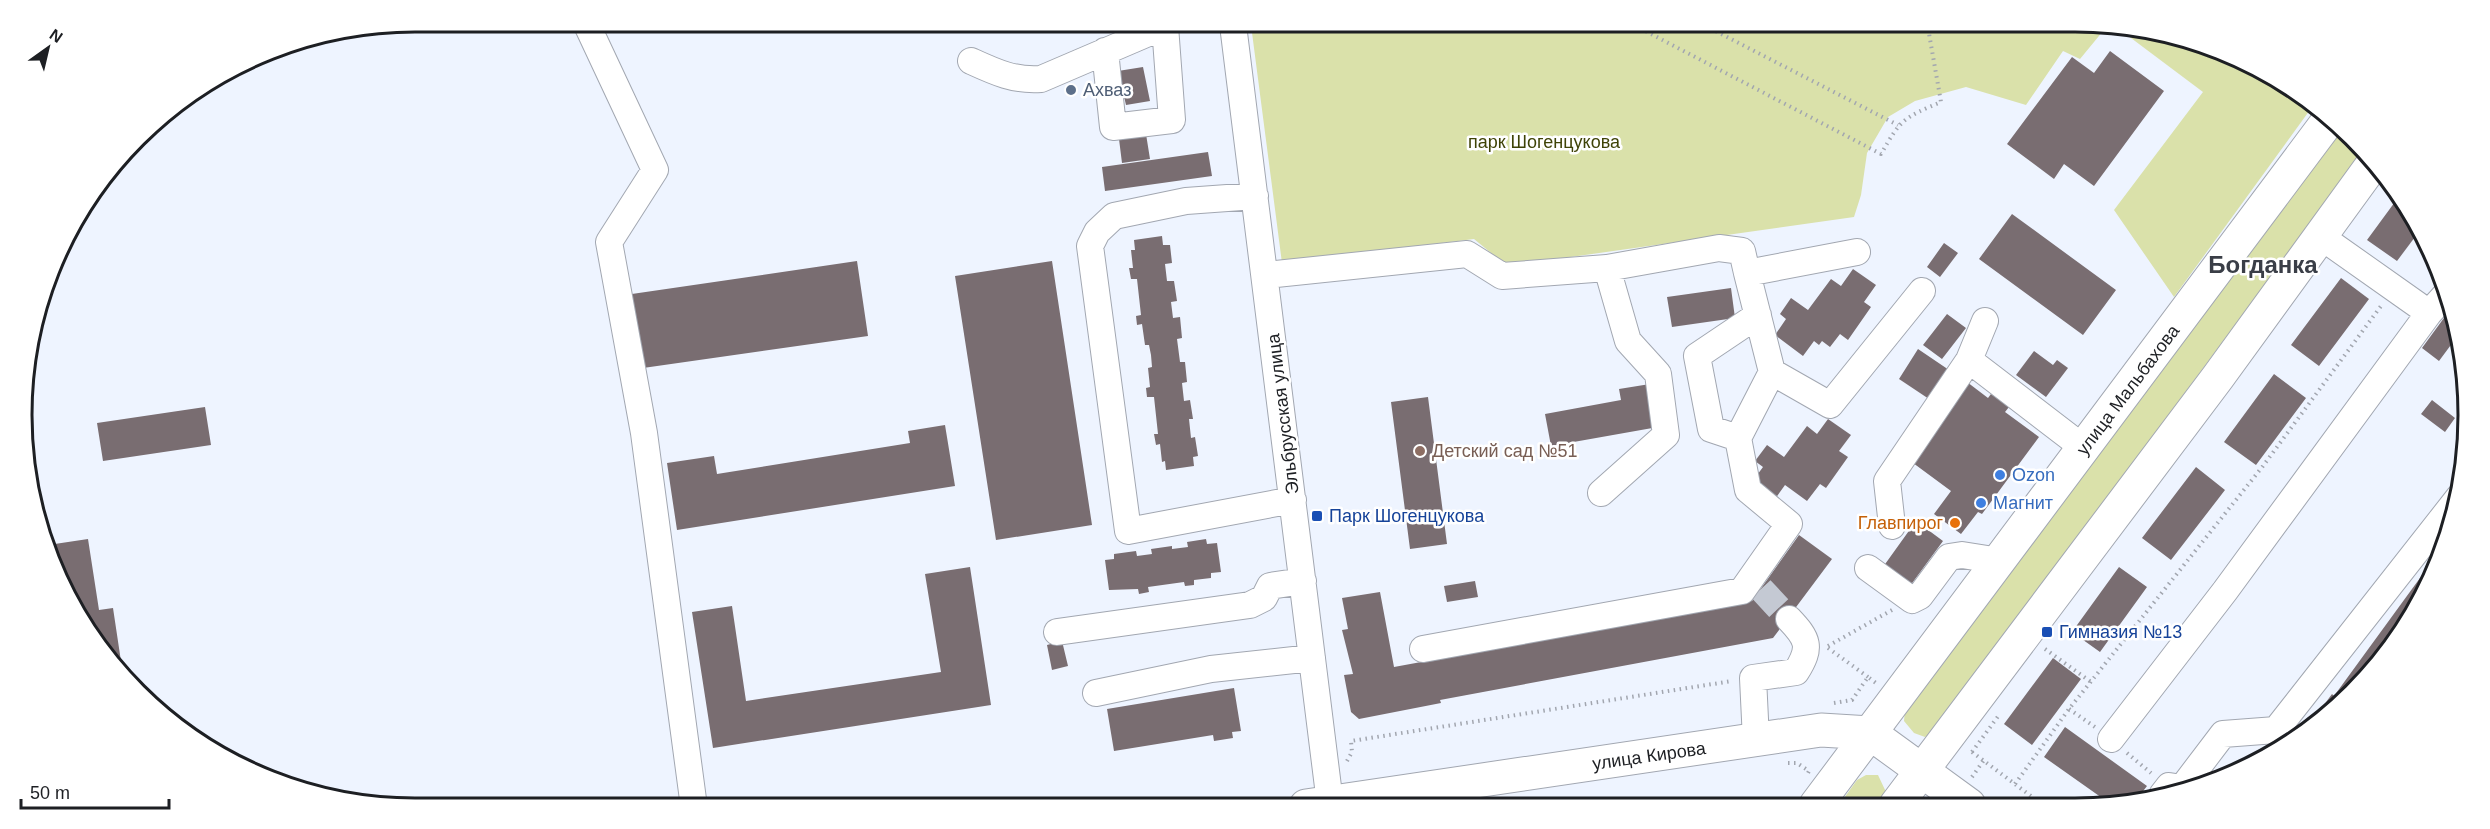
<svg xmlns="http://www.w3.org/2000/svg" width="2490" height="829" viewBox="0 0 2490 829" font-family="Helvetica,sans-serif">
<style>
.green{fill:#dae1aa}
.building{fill:#796d71}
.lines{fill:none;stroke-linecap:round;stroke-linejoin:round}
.minor-tunnel{stroke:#c4c9d3;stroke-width:26;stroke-dasharray:26 13;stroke-linecap:butt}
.minor-casing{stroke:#a2a7b1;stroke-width:28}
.major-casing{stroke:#a2a7b1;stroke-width:35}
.path{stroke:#a2a6af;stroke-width:4;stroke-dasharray:1.5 4.5;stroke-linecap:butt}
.minor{stroke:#fff;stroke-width:26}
.major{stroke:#fff;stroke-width:33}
.service-dot{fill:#5c6f8a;stroke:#fff;stroke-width:2}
.education-dot{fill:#8d6e63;stroke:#fff;stroke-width:2}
.shop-dot{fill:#3f7fe0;stroke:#fff;stroke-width:2}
.transit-dot{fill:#1a4fb4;stroke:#fff;stroke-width:2}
.food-dot{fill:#e8710a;stroke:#fff;stroke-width:2}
.labels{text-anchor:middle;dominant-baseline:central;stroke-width:5;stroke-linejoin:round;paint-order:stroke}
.service-label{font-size:18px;fill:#4e5e75;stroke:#fff;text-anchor:start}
.park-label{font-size:18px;fill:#3f4307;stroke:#fff}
.street-label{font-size:18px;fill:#1d1f23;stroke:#fff}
.education-label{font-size:18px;fill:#785e54;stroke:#fff;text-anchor:start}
.shop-label{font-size:18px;fill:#366cbe;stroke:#fff;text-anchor:start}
.transit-label{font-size:18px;fill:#164399;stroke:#fff;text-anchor:start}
.food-label{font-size:18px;fill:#c56008;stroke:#fff;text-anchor:end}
.district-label{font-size:24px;font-weight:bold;fill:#3a3e47;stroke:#fff}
.rim{fill:none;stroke:#1d1f23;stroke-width:3}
</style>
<rect width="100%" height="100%" fill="#eef4ff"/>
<path class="green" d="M 2075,21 L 2108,25 L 2080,59 L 2063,51 L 2026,105 L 1966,87 L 1915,101 L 1888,117 L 1867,153 L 1861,195 L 1854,217 L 1507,266 L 1474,239 L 1282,263 L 1251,25 Z
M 2115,26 L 2177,34 L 2249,61 L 2315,103 L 2174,297 L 2114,210 L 2203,92 Z
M 2341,126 L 2365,149 L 1935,731 L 1925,737 L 1914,733 L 1904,721 L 1905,710 Z
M 1866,775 L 1878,775 L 1886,792 L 1876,805 L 1839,805 L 1857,780 Z"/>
<path class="building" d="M 805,26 L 760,33 L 759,27 L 800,27 Z
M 2110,51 L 2164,91 L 2094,186 L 2064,164 L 2054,179 L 2007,144 L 2072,57 L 2094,73 Z
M 1143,67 L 1150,101 L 1126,105 L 1118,71 Z
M 1146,134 L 1150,159 L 1122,163 L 1119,139 Z
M 1208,152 L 1212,176 L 1105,191 L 1102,167 Z
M 2400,195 L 2421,229 L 2397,261 L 2367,240 Z
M 2012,214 L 2116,290 L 2083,335 L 1979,259 Z
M 1162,236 L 1163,245 L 1170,245 L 1172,263 L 1165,264 L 1167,281 L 1174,281 L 1177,301 L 1171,302 L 1173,318 L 1180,317 L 1182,338 L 1177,339 L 1180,362 L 1185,362 L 1187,382 L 1182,383 L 1184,401 L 1190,400 L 1193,419 L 1189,419 L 1191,438 L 1195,437 L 1198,456 L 1193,457 L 1194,466 L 1166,470 L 1165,461 L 1162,462 L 1160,444 L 1156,445 L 1154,434 L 1158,434 L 1154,397 L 1147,397 L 1146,388 L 1150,387 L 1148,368 L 1152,367 L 1151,355 L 1149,345 L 1145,345 L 1142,324 L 1137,325 L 1136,316 L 1141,315 L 1137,279 L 1131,279 L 1129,268 L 1133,268 L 1131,250 L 1135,250 L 1134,240 Z
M 1944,243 L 1958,253 L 1940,277 L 1927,267 Z
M 857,261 L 868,336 L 636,369 L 625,295 Z
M 1052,261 L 1092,525 L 996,540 L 955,276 Z
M 1853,269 L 1876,285 L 1864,302 L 1871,307 L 1848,340 L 1840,334 L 1830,347 L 1822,341 L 1819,345 L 1814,341 L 1803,356 L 1775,335 L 1786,319 L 1780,314 L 1791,298 L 1808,310 L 1831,279 L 1841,286 Z
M 2341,278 L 2369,299 L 2319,366 L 2291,345 Z
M 1731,288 L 1735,318 L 1672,327 L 1667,297 Z
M 2452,307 L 2459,334 L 2439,361 L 2422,348 Z
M 1947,314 L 1966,328 L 1942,359 L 1923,345 Z
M 1918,349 L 1949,370 L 1929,399 L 1899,379 Z
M 2034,351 L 2053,365 L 2057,360 L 2068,368 L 2046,397 L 2016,375 Z
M 2274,374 L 2306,398 L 2256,465 L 2224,442 Z
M 1967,382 L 1988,398 L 1991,394 L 2009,407 L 2005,412 L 2039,437 L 1982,514 L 1978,512 L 1961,534 L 1934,514 L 1951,491 L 1909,460 Z
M 1650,384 L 1658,427 L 1551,446 L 1545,414 L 1621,400 L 1619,389 Z
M 1428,397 L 1447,544 L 1410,549 L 1391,402 Z
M 2432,400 L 2455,418 L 2445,432 L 2421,414 Z
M 205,407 L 211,445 L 103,461 L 97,423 Z
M 1828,419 L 1851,435 L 1839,451 L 1848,457 L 1826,488 L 1820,484 L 1807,501 L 1785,485 L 1775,499 L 1752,482 L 1763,467 L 1755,461 L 1767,445 L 1784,457 L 1807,426 L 1817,434 Z
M 945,425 L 955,486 L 677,530 L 667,463 L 714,456 L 717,474 L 910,443 L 908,431 Z
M 2196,467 L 2225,490 L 2171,560 L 2142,538 Z
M 1916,521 L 1943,541 L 1910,586 L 1883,567 Z
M 1799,535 L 1832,559 L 1773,638 L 1440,700 L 1441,703 L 1359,719 L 1351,712 L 1344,675 L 1353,674 L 1342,630 L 1348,629 L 1342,598 L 1380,592 L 1394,667 L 1752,601 Z
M 88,539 L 99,610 L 113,608 L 122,668 L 88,633 L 48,545 Z
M 1206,539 L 1207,544 L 1217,543 L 1221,572 L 1211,573 L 1211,578 L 1194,580 L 1194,585 L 1185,586 L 1184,582 L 1148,587 L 1149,592 L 1139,594 L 1138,589 L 1109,590 L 1105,560 L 1114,559 L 1114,554 L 1136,551 L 1137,556 L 1152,554 L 1151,549 L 1172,546 L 1172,549 L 1188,547 L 1187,542 Z
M 970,567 L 991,705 L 713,748 L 692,612 L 732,606 L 746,701 L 941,672 L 925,574 Z
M 2119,567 L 2147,587 L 2100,652 L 2072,632 Z
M 2420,578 L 2428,584 L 2416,612 L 2335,710 L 2298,733 L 2309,718 L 2312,721 L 2332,694 L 2334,696 Z
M 1475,581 L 1478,597 L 1447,602 L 1444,586 Z
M 1062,641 L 1068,666 L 1052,670 L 1047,645 Z
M 2053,658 L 2081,679 L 2032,745 L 2004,724 Z
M 1234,688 L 1241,731 L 1232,732 L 1233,738 L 1214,741 L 1213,735 L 1114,751 L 1107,709 Z
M 2065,727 L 2147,786 L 2134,803 L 2112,805 L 2044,757 Z
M 809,801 L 810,807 L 774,807 L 774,806 Z"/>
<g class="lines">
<path class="minor-tunnel" d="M 1761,589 L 1789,619"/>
<g class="minor-casing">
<path id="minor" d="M 1233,25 L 1330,803
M 588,27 L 655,170 L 609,242 L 644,433 L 694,807
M 1105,51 L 1113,127 L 1172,120 L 1165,26
M 971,61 C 995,72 1014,81 1041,79 L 1167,25
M 1255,196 L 1186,201 L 1114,216 L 1097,232 L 1090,246 L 1128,531 L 1293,500
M 1266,275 L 1467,254 L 1502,276 L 1607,268 L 1719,248 L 1742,251 L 1747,273 L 1857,252
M 2429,313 L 2449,291
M 1969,360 L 1985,321
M 1772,372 L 1830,405 L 1922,291
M 1738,438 L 1711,429 L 1697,356 L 1758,315
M 1601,493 L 1666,435 L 1658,374 L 1628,341 L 1607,268
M 1892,526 L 1887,481 L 1969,360 L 2085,449
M 1868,568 L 1912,600 L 1920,596 L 1949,557 L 1962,555 L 2000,561
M 1057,632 L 1250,605 L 1264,598 L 1270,586 L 1303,581
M 1423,649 L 1742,591 L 1789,524 L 1748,490 L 1738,438 L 1772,372 L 1747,273
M 1096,693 L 1211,669 L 1312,658
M 2111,739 L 2225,591 L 2429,313 L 2320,236
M 1756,740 L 1753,678 L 1796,672 C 1812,647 1808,639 1789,619
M 2162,795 L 2169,786 L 2182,788 L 2223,734 L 2276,730 L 2459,497"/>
</g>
<g class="major-casing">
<path id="major" d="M 1816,805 L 2331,117
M 1896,805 L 2218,377 L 2375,161
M 1306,806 L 1821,730 L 1870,733 L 1969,805"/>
</g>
<path class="path" d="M 1630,23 L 1881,154 C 1901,119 1903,118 1941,102 L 1927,22
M 1700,23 L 1898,125
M 1828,646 L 1892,610
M 1828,648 L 1868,677
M 2045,649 L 2091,682
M 1834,703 L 1852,700 L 1868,677 L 1876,683
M 2069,709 L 2095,727
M 1972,752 L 1999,715
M 1972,752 L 2043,805
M 2127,753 L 2151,773
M 1347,761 L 1352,752 L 1351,741 L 1732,681
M 1788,763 L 1797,763 L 1809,771 L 1808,773
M 1972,777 L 1984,760
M 2015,784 L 2069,709 L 2263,466 L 2381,306"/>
<use href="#minor" class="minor"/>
<use href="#major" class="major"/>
</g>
<circle class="service-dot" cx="1071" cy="90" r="6"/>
<circle class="education-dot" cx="1420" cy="451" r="6"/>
<g class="shop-dot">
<circle cx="2000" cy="475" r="6"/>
<circle cx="1981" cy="503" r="6"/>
</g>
<g class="transit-dot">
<rect x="1311" y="510" width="12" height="12" rx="3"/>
<rect x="2041" y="626" width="12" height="12" rx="3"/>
</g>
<circle class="food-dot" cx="1955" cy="523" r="6"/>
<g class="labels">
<g class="service-label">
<text x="1083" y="90">Ахваз</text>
</g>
<g class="park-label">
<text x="1544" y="142">парк Шогенцукова</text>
</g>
<g class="street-label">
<text transform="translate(2128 390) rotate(-53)">улица Мальбахова</text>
<text transform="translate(1283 414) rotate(-97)">Эльбрусская улица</text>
<text transform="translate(1649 756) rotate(-8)">улица Кирова</text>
</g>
<g class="education-label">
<text x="1432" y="451">Детский сад №51</text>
</g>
<g class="shop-label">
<text x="2012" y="475">Ozon</text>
<text x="1993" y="503">Магнит</text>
</g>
<g class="transit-label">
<text x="1329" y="516">Парк Шогенцукова</text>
<text x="2059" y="632">Гимназия №13</text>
</g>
<g class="food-label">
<text x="1943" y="523">Главпирог</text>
</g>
<g class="district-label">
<text x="2263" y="264">Богданка</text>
</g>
</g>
<path d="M0 0H2490V829H0ZM415 32H2075A383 383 0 0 1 2458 415V415A383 383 0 0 1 2075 798H415A383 383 0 0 1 32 415V415A383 383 0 0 1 415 32Z" fill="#fff" fill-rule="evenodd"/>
<path class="rim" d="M415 32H2075A383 383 0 0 1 2458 415V415A383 383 0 0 1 2075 798H415A383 383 0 0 1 32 415V415A383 383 0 0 1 415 32Z"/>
<g transform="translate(48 48) rotate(34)" stroke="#ffffff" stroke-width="4.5" paint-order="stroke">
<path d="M0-4.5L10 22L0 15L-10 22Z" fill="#1d1f23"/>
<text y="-9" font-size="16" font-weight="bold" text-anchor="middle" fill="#1d1f23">N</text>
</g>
<path d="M21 799v9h148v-9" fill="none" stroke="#1d1f23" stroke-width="3"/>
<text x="30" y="799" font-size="18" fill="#1d1f23" stroke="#ffffff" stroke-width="4.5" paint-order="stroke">50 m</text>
</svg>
